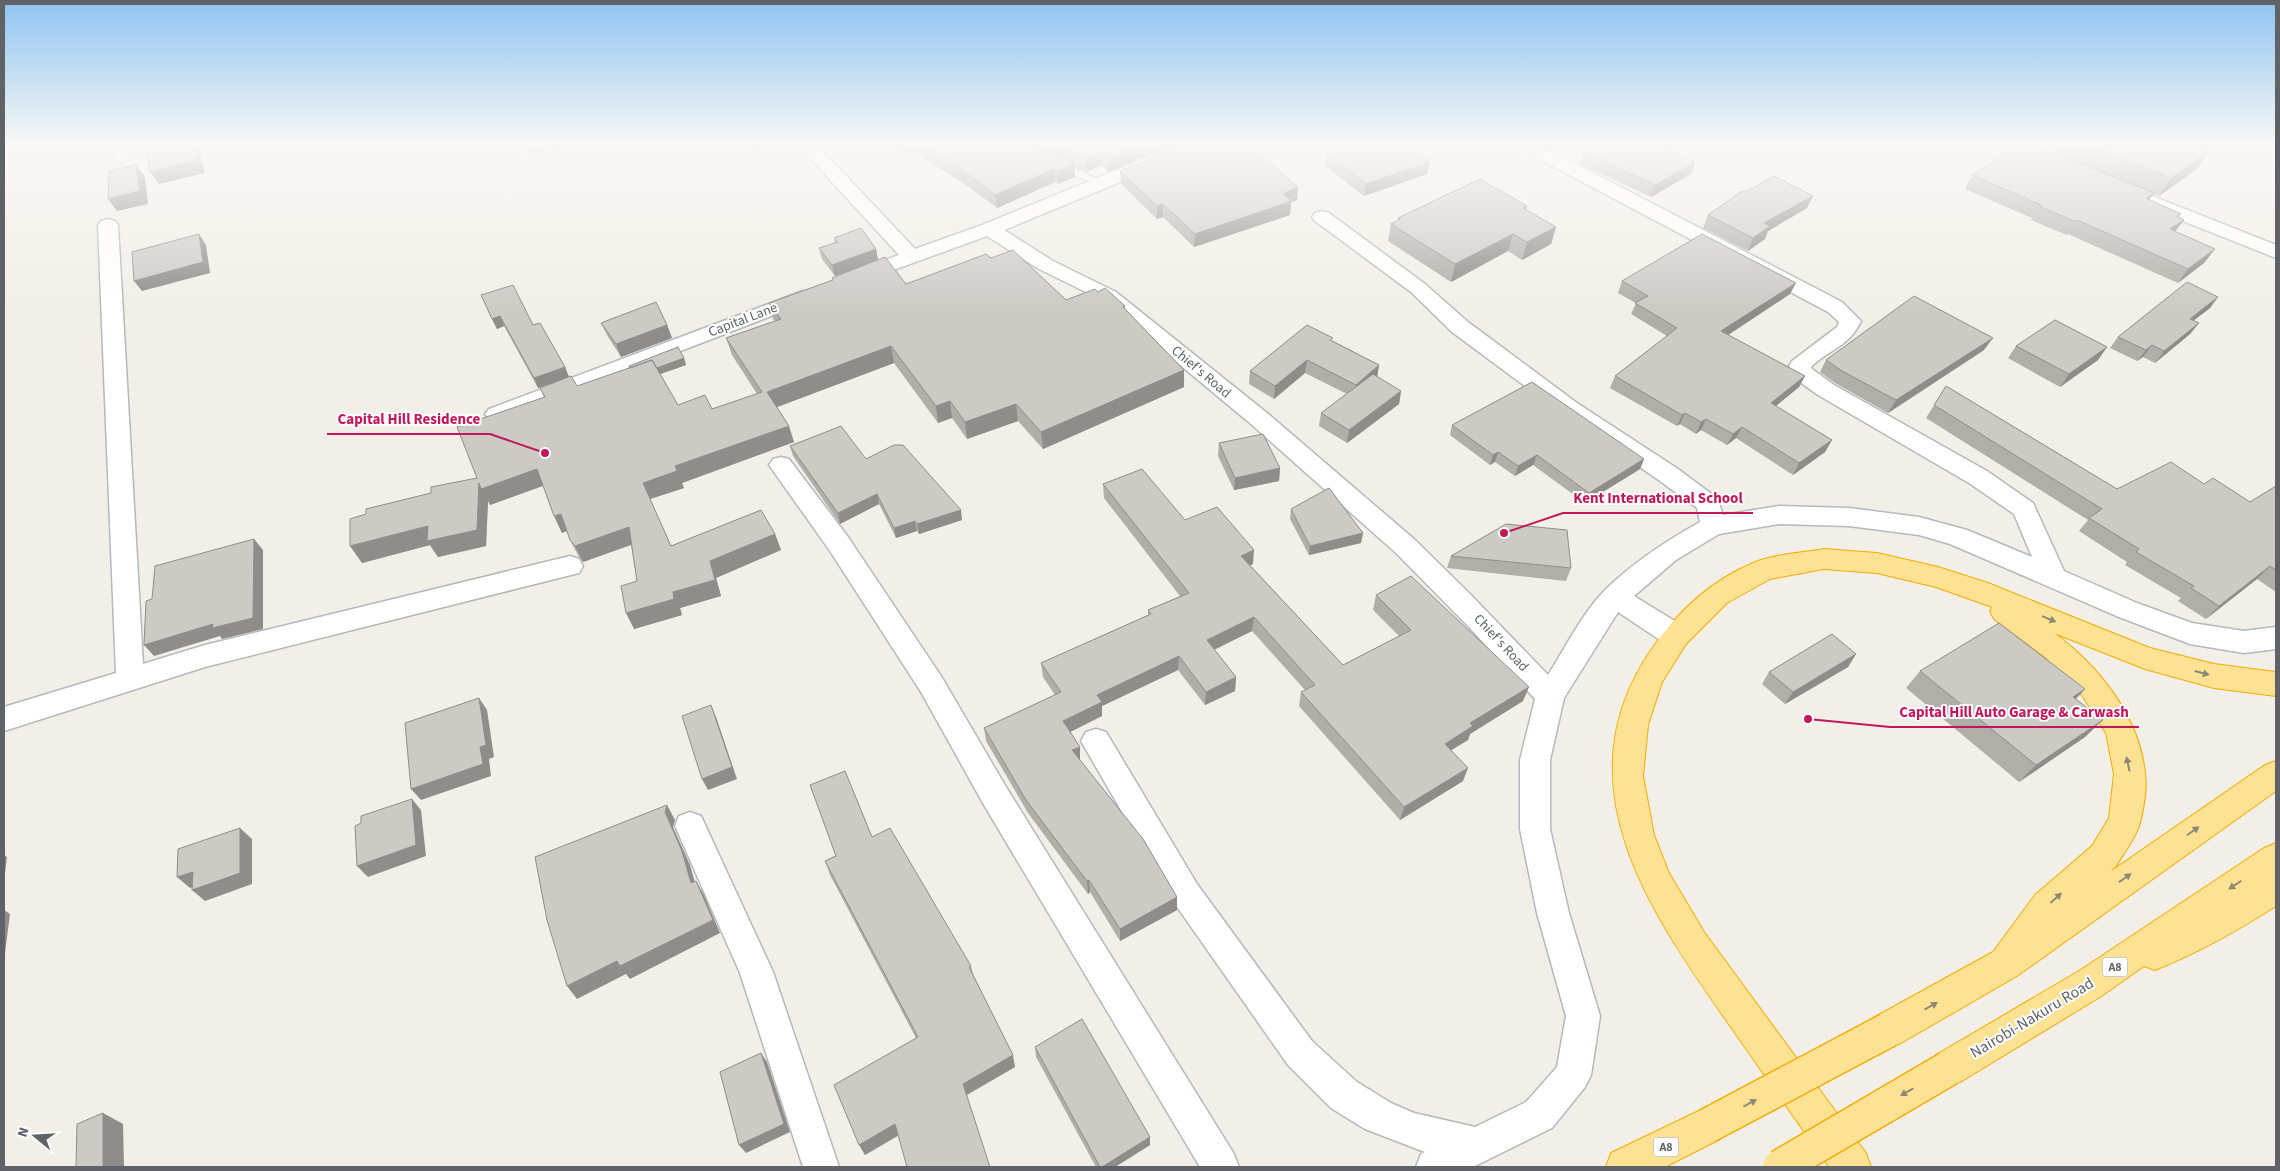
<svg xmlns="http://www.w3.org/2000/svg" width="2280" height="1171" viewBox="0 0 2280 1171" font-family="'Source Sans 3',sans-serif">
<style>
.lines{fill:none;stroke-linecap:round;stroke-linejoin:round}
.lane-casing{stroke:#b5b8bc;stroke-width:2}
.street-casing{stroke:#b5b8bc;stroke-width:3}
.highway-casing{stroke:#f9ab00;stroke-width:2}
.lane{fill:#fff;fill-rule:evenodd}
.street{fill:#fff;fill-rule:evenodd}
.highway{fill:#fde293;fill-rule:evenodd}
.highway-bridge-casing{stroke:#f9ab00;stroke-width:37;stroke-linecap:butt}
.highway-bridge{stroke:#fde293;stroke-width:34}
.wall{fill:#afaea9}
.shaded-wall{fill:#8f8d8a}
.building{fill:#cccac5;stroke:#8f8d8a}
.oneway{fill:#8e8975}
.labels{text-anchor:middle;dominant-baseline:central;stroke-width:4;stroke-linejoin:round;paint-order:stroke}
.shield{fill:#fff;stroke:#8f9295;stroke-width:1}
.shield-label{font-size:12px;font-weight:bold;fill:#5f6368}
.street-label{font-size:14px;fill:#5f6368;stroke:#fff}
.near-street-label{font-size:16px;fill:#5f6368;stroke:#fff}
.leader{fill:none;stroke:#c2185b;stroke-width:2}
.callout-dot{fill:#c2185b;stroke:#fff;stroke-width:2}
.callout-label{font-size:15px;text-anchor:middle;font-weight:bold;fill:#c2185b;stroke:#fff;stroke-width:4;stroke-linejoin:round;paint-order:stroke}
</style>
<rect width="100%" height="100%" fill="#f1efe8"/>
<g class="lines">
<g class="lane-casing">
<path id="lane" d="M 1057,161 L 1103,181 L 1105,183 L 1103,185 L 1097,185 L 1054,166 L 1052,164 Z"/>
</g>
<g class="street-casing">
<path id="street" d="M 113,145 L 131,145 L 131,155 L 128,159 L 122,161 L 116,159 L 113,155 Z
M 798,145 L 817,145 L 915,249 L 982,225 L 1178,145 L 1203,145 L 1200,149 L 1004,230 L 1053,261 L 1116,292 L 1267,413 L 1414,539 L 1470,594 L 1548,675 C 1566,647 1582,613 1606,589 C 1634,562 1666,541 1700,522 L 1697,508 L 1660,481 L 1561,413 L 1452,332 L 1411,292 L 1315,221 L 1312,217 L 1315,213 L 1322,211 L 1329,213 L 1425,284 L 1468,322 L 1577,403 L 1678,469 L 1717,498 L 1723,515 L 1779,506 L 1849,508 L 1919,517 L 1967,530 L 2032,557 L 2014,514 L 1969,483 L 1818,395 L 1793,377 L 1789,366 L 1792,361 L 1837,327 L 1839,322 L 1828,312 L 1520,149 L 1517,145 L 1540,145 L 1842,302 L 1861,321 C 1849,347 1829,349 1811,367 L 1812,369 L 1834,385 L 1987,471 L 2033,503 L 2064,571 L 2137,603 L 2192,623 L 2244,631 L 2276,627 L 2276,649 L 2244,653 L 2190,644 L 2119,617 L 1950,544 L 1919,535 L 1849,526 L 1779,524 L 1719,534 L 1676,560 L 1634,596 L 1686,628 L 1690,636 L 1686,644 L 1676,647 L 1666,644 L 1618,612 L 1564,698 L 1550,760 L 1550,829 L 1569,913 L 1600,1016 L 1591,1075 L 1585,1087 L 1552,1128 L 1473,1167 L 1416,1167 L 1421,1154 L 1425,1152 L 1365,1129 L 1331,1108 L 1288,1065 L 1175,904 L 1081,741 L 1086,732 L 1096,729 L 1106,732 L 1197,884 L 1312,1041 L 1357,1082 L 1391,1103 L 1414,1113 L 1475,1127 L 1526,1102 L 1557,1067 L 1566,1016 L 1537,913 L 1520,829 L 1520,760 L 1535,699 L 1469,627 L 1396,553 L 1251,424 L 1102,300 L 1039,269 L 987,236 L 866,280 L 859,282 L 852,280 L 849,276 L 852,272 L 899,255 Z
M 2147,194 L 2276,245 L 2276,258 L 2140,204 L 2137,200 L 2140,196 Z
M 108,219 L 115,221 L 118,225 L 143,664 L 205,645 L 570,556 L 579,559 L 583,566 L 579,573 L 205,667 L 4,731 L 4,707 L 116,673 L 98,225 L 101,221 Z
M 803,291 L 810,293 L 813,297 L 810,301 L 505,419 L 497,422 L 489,419 L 485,414 L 489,409 Z
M 781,457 L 789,459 L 848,537 L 941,676 L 1006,787 L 1234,1154 L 1239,1167 L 1200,1167 L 984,805 L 921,692 L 830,551 L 769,465 L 773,459 Z
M 690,812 L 701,816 L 773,972 L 839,1167 L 803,1167 L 740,973 L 675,826 L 679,816 Z"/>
</g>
<g class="highway-casing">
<path id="highway" d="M 1824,549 L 1877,553 L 1938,567 L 1988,583 L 2150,648 L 2214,664 L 2276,672 L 2276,696 L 2214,688 L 2145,669 L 2054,633 C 2098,665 2140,717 2145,774 C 2147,787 2144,806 2141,819 C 2138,835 2124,852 2116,866 L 2110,872 L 2265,765 L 2276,761 L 2276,791 L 2017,976 L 1901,1043 L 1888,1048 L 1875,1043 L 1870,1030 L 1875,1017 L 1993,952 L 2035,895 L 2092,846 L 2109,818 L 2114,774 L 2106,733 L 2082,695 L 2045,657 L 1994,619 L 1990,611 L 1992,607 L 1936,587 L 1877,573 L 1824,569 L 1770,579 L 1727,603 L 1686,644 L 1662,682 L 1648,725 L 1643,776 L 1654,835 L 1669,873 L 1704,932 L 1866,1153 L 1871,1167 L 1829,1167 C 1795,1118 1760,1069 1726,1020 C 1649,910 1562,785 1649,653 C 1675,614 1710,581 1753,563 C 1774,554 1802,553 1824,549 Z
M 2276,843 L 2276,906 C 2237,931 2198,953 2155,970 L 2144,966 L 2103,995 L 1962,1081 L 1949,1086 L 1936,1081 L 1931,1068 L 1936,1055 L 2079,971 L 2264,848 Z
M 1707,1107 L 1720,1113 L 1726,1126 L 1720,1139 L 1665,1167 L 1606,1167 L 1611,1153 Z"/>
</g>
<use href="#lane" class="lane"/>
<use href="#street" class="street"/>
<use href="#highway" class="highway"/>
<g class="highway-bridge-casing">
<path id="highway-bridge" d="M 1707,1126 L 1888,1030
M 1780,1167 L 1949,1068"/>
</g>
<use href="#highway-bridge" class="highway-bridge"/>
</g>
<path class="wall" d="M 896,145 L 1173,145 L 1108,172 L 1101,165 L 1086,172 L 1074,167 L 1075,177 L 1058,184 L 1055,182 L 997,208 L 966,185 L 912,150 L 907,153 Z
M 2057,145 L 2198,145 L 2198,168 L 2159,196 L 2153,194 L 2149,199 L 2178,217 L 2184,220 L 2175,231 L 2215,249 L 2204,263 L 2178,283 L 2068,234 L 2067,235 L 2031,220 L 2032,218 L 1965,189 L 1972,175 L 2043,151 L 2052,152 Z
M 1670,148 L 1668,149 L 1695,162 L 1691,174 L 1651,197 L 1580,164 L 1583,151 Z
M 1326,152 L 1427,174 L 1364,196 L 1324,165 Z
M 1120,171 L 1298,187 L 1297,200 L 1291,202 L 1290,215 L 1194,247 L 1163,217 L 1157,219 L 1121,184 Z
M 1745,192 L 1807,208 L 1768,231 L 1765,239 L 1748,251 L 1703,228 L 1708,215 Z
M 1527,206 L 1526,210 L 1556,227 L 1551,244 L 1522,260 L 1508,251 L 1451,282 L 1388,241 L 1391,224 L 1397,221 L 1398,218 Z
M 834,238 L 876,249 L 878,260 L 835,276 L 822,259 L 819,248 L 835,243 Z
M 991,258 L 1066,300 L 1098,292 L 1125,306 L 1125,309 L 1184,370 L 1184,387 L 1043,449 L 1018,421 L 967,439 L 952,418 L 938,423 L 894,363 L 777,407 L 794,442 L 682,483 L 684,488 L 650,499 L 671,546 L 775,534 L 781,550 L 716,578 L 721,596 L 680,608 L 682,615 L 634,629 L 637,581 L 631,545 L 583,562 L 579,557 L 570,540 L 567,531 L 562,533 L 543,486 L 490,505 L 488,501 L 486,546 L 438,557 L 430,545 L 362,563 L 366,514 L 477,478 L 544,397 L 540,388 L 577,386 L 630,368 L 629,366 L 684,358 L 686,365 L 660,374 L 678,405 L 712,409 L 757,394 L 732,355 L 726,338 L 775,321 L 773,319 L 769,303 L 832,280 L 832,278 L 906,284 Z
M 1622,281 L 1790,294 L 1728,335 L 1805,376 L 1799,387 L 1776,406 L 1832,440 L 1825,452 L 1793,475 L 1736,438 L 1727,445 L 1701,430 L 1696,434 L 1680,424 L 1677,426 L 1610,388 L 1615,376 L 1667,336 L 1631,314 L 1636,303 L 1618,293 Z
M 481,295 L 533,325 L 565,367 L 569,377 L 538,388 L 504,326 L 497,329 Z
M 2218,297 L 2210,308 L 2193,321 L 2199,323 L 2190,334 L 2155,363 L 2143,357 L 2137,361 L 2110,348 L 2118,337 Z
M 601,323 L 667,325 L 672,338 L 621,357 L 607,335 Z
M 1333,341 L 1379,365 L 1377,377 L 1401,391 L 1399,404 L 1347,443 L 1319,426 L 1321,413 L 1347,394 L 1305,373 L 1274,399 L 1249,384 L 1250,371 Z
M 2016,346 L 2107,347 L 2098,360 L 2060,387 L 2008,358 Z
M 1984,350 L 1888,413 L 1835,383 L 1820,372 L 1826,360 Z
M 1946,386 L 2117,489 L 2204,484 L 2250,502 L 2276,486 L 2276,592 L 2257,579 L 2206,619 L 2178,601 L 2181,598 L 2125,565 L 2127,562 L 2079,531 L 2088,520 L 1926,418 Z
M 1452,425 L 1644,459 L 1640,469 L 1585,503 L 1533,465 L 1515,476 L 1495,462 L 1490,465 L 1450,435 Z
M 1219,443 L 1280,468 L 1279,481 L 1234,490 L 1218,456 Z
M 790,446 L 866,459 L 962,520 L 919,534 L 917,531 L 896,538 L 879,504 L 840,524 L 793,456 Z
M 1103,484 L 1185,520 L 1253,564 L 1250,565 L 1343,665 L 1399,636 L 1373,610 L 1376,595 L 1523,701 L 1470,734 L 1468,740 L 1451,750 L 1463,781 L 1400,820 L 1299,706 L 1301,692 L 1305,690 L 1252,631 L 1214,649 L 1236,677 L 1235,691 L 1205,705 L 1178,670 L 1102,706 L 1102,716 L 1070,732 L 1080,747 L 1080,760 L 1177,910 L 1120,941 L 1090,892 L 1088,894 L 1028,813 L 986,741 L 984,728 L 1055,695 L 1043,677 L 1041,663 L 1148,615 L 1148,610 L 1180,596 L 1104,498 Z
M 1291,509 L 1363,533 L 1361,543 L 1309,555 L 1290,519 Z
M 1451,556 L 1571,568 L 1566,581 L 1447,568 Z
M 1856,654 L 1848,667 L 1785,704 L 1762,684 L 1769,672 Z
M 1920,671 L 2085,689 L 2076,699 L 2085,737 L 2019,782 L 1906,688 Z
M 872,837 L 971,966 L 973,974 L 1015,1067 L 865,1155 L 916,1038 L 830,875 L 825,861 Z
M 1035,1047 L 1150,1145 L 1115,1167 L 1096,1167 L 1036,1057 Z"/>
<path class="shaded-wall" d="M 194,145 L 198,145 L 199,146 L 205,173 L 159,184 L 150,172 Z
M 523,145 L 567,145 L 527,154 Z
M 748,145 L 765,145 L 749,150 Z
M 906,145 L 912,145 L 912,150 L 907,153 Z
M 1140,145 L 1173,145 L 1108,172 L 1108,158 Z
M 1658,145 L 1671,145 L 1670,148 L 1654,156 Z
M 2210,150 L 2198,168 L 2159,196 L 2171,178 Z
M 1101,152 L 1101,165 L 1086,172 L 1085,159 Z
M 1430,162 L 1427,174 L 1364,196 L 1366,184 Z
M 1695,162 L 1691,174 L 1651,197 L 1655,185 Z
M 1074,164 L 1075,177 L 1058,184 L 1057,171 Z
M 136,165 L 145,177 L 148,204 L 117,211 L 108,199 Z
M 1054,169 L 1055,182 L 997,208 L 995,195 Z
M 1298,187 L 1297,200 L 1291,202 L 1290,215 L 1194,247 L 1195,234 Z
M 2154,193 L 2144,207 L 2146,198 Z
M 1813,196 L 1807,208 L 1768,231 L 1765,239 L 1748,251 L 1753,238 L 1764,223 Z
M 1163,204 L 1163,217 L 1157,219 L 1157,206 Z
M 2184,220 L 2174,233 L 2170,229 Z
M 1556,227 L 1551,244 L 1522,260 L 1527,242 Z
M 199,234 L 206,245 L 210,273 L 142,291 L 134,281 Z
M 1513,234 L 1508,251 L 1451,282 L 1455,264 Z
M 876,249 L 878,260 L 835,276 L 832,265 Z
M 2215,249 L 2204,263 L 2178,283 L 2188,269 Z
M 1796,283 L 1790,294 L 1716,343 L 1721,331 Z
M 2218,297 L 2210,308 L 2181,330 L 2190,319 Z
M 500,316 L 504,326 L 497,329 L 492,319 Z
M 2199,323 L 2190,334 L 2155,363 L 2164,351 Z
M 667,325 L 672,338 L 621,357 L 616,344 Z
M 1993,338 L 1984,350 L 1888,413 L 1896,400 Z
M 2152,345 L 2143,357 L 2137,361 L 2146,350 Z
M 891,346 L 894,363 L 772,409 L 767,392 Z
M 2107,347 L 2098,360 L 2060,387 L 2069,374 Z
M 684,358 L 686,365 L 638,382 L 635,376 Z
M 1307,360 L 1305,373 L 1274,399 L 1275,386 Z
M 1379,365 L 1377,378 L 1353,398 L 1356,385 Z
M 565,367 L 569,377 L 538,388 L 534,378 Z
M 1184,370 L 1184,387 L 1043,449 L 1041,432 Z
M 1805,376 L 1799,387 L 1765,415 L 1771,403 Z
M 1401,391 L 1399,404 L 1347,443 L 1349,430 Z
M 950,401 L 952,418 L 938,423 L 936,406 Z
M 1016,404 L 1018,421 L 967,439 L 965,422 Z
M 1685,413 L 1680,424 L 1677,426 L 1682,415 Z
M 1706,419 L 1701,430 L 1696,434 L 1701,422 Z
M 789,426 L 794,442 L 682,483 L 684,488 L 650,499 L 643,483 L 675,466 Z
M 1742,427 L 1736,438 L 1727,445 L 1733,434 Z
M 1832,440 L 1825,452 L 1793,475 L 1799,463 Z
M 1498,452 L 1495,462 L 1490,465 L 1493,455 Z
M 1537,455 L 1533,465 L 1515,476 L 1518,466 Z
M 1644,459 L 1640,469 L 1585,503 L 1589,493 Z
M 1280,468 L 1279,481 L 1234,490 L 1235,478 Z
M 537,469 L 545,485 L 490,505 L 488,501 L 486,546 L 438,557 L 430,545 L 362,563 L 350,546 L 479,483 Z
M 877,494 L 879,504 L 840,524 L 838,513 Z
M 961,510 L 962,520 L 919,534 L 917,524 Z
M 561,514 L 569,530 L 562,533 L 554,516 Z
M 915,521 L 917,531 L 896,538 L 894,528 Z
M 629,527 L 636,543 L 583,562 L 575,546 Z
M 1363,533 L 1361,543 L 1309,555 L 1310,546 Z
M 775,534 L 781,550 L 716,578 L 721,596 L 680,608 L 682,615 L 634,629 L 626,613 L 673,592 L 710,561 Z
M 254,539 L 263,550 L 263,629 L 222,639 L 220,636 L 154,656 L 144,645 Z
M 1254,550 L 1253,564 L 1240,570 L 1241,556 Z
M 2270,566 L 2257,579 L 2206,619 L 2219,606 Z
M 1254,617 L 1252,631 L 1206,654 L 1207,640 Z
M 1856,654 L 1848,667 L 1785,704 L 1793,692 Z
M 1179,656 L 1178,670 L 1102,706 L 1102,716 L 1064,735 L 1063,721 L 1097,695 Z
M 1236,677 L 1235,691 L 1205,705 L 1206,692 Z
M 1529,687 L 1523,701 L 1470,734 L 1468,740 L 1440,757 L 1445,744 L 1470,723 Z
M 2085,689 L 2068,707 L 2073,697 Z
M 479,698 L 487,710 L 494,757 L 489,759 L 491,776 L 421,800 L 411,789 L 480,747 Z
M 711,705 L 716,717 L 737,779 L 708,790 L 702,779 Z
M 2103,720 L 2085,737 L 2019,782 L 2036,765 Z
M 1080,747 L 1080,760 L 1073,764 L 1072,750 Z
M 1468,768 L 1463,781 L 1400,820 L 1404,807 Z
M 412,799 L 421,810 L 426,856 L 368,877 L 357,866 Z
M 667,805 L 675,820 L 673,827 L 690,865 L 699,897 L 691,883 L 665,812 Z
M 240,828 L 252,839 L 252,884 L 205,901 L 192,890 Z
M 4,855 L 7,857 L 4,881 Z
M 193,872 L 206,883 L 190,888 L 177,877 Z
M 1089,880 L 1090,892 L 1088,894 L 1087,881 Z
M 696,881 L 704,895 L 720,933 L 630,979 L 626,974 L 577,999 L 567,986 Z
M 1177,897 L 1177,910 L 1120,941 L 1120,929 Z
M 4,910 L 10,914 L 4,961 Z
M 761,1053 L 767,1062 L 790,1132 L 746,1153 L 739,1145 Z
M 1013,1055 L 1015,1067 L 966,1095 L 963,1084 Z
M 103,1113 L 123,1124 L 124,1167 L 103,1167 Z
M 895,1124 L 899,1135 L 865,1155 L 859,1145 Z
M 1150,1137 L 1150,1145 L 1115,1167 L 1102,1167 Z"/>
<path class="building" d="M 194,145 L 197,160 L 150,172 L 145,146 Z
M 923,145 L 1032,145 L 1074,164 L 1057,171 L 1054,169 L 995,195 L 965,172 Z
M 1054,145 L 1140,145 L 1108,158 L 1101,152 L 1085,159 Z
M 1183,145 L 1249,145 L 1298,187 L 1283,194 L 1292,201 L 1195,234 L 1163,204 L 1157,206 L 1120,171 Z
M 1342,145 L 1407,145 L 1430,162 L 1366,184 L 1326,152 Z
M 1595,145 L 1661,145 L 1695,162 L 1655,185 L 1583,151 Z
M 2017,145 L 2029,145 L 2043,151 L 2045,150 L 2154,193 L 2146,198 L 2181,214 L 2177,216 L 2184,220 L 2170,229 L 2215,249 L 2188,269 L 2077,220 L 2076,222 L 2039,206 L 2041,205 L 1972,175 Z
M 2088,145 L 2198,145 L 2210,150 L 2171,178 Z
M 136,165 L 140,191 L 108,199 L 109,171 Z
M 1774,176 L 1813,196 L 1764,223 L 1770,226 L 1753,238 L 1708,215 L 1742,191 L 1745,192 Z
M 1480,179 L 1527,206 L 1523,208 L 1556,227 L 1527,242 L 1513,234 L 1455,264 L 1391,224 L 1400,219 L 1398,218 Z
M 861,228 L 876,249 L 832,265 L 819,248 L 838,242 L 834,238 Z
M 199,234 L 203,262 L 134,281 L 132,252 Z
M 1702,234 L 1796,283 L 1721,331 L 1805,376 L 1771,403 L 1832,440 L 1799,463 L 1742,427 L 1733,434 L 1706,419 L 1701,422 L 1685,413 L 1682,415 L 1615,376 L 1677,328 L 1635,303 L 1648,296 L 1622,281 Z
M 1013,250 L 1066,300 L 1095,289 L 1098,292 L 1105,288 L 1125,306 L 1123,307 L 1184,370 L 1041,432 L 1016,404 L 965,422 L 950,401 L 936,406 L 891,346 L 767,392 L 789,426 L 675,466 L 677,471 L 643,483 L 671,546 L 761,510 L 775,534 L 710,561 L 715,580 L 673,592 L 674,599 L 626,613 L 621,586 L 637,581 L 629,527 L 575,546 L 570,540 L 561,514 L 554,516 L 537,469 L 481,489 L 479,483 L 477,530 L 427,541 L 428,526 L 350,546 L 350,519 L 366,514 L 366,509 L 431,493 L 431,487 L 477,478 L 457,427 L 545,397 L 540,388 L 571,376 L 577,386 L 652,360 L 678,405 L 705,395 L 712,409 L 762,392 L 726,338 L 781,319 L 769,303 L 833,280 L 832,278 L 842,274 L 885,257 L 906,284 L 986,254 L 991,258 Z
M 2187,282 L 2218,297 L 2190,319 L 2199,323 L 2164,351 L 2152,345 L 2146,350 L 2118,337 Z
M 513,285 L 533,325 L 540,323 L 565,367 L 534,378 L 500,316 L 492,319 L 481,295 Z
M 1914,296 L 1993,338 L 1896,400 L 1842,371 L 1826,360 Z
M 656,302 L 667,325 L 616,344 L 601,323 Z
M 2055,320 L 2107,347 L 2069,374 L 2016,346 Z
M 1307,325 L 1333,338 L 1330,340 L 1379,365 L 1356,385 L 1307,360 L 1275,386 L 1250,371 Z
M 678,347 L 684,358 L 657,368 L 652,360 L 630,368 L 629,366 Z
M 1373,374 L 1401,391 L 1349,430 L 1321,413 Z
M 1532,382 L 1644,459 L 1589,493 L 1537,455 L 1518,466 L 1498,452 L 1493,455 L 1452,425 Z
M 1946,386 L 2117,489 L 2171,462 L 2204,484 L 2213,478 L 2250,502 L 2276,486 L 2276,570 L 2270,566 L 2219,606 L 2191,588 L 2194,586 L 2136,552 L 2139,549 L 2089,518 L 2102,509 L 1934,405 Z
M 841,426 L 866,459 L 894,445 L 903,445 L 961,510 L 917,524 L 915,521 L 894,528 L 877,494 L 838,513 L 790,446 Z
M 1263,434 L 1280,468 L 1235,478 L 1219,443 Z
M 1142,469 L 1185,520 L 1217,507 L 1254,550 L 1241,556 L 1343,665 L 1411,630 L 1376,595 L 1411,576 L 1529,687 L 1470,723 L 1473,726 L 1445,744 L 1468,768 L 1404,807 L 1301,692 L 1315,685 L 1254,617 L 1207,640 L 1236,677 L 1206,692 L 1179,656 L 1097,695 L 1102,702 L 1063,721 L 1080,747 L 1072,750 L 1143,839 L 1177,897 L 1120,929 L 1089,880 L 1087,881 L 1026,800 L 984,728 L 1061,692 L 1041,663 L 1151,614 L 1148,610 L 1189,593 L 1103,484 Z
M 1329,488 L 1363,533 L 1310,546 L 1291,509 Z
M 1506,524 L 1567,530 L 1571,568 L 1451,556 Z
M 254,539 L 253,618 L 212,628 L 213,624 L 144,645 L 146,601 L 152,599 L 155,566 Z
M 1999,623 L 2085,689 L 2073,697 L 2103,720 L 2036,765 L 1920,671 Z
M 1832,634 L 1856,654 L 1793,692 L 1769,672 Z
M 479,698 L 486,745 L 480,747 L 483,764 L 411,789 L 405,723 Z
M 711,705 L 732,767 L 702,779 L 682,716 Z
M 845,771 L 872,837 L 890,828 L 971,966 L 969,967 L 1013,1055 L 963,1084 L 990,1167 L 907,1167 L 895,1124 L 859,1145 L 834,1085 L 918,1037 L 825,861 L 836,856 L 810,785 Z
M 412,799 L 416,845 L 357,866 L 355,826 L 361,823 L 361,816 Z
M 667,805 L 665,812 L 682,851 L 691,883 L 696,881 L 713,920 L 620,966 L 617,961 L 567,986 L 547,920 L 535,857 Z
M 240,828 L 240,873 L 192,890 L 193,872 L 177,877 L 178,849 Z
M 1082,1019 L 1150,1137 L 1102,1167 L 1100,1167 L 1035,1047 Z
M 761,1053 L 784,1124 L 739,1145 L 720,1072 Z
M 103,1113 L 103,1167 L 76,1167 L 77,1124 Z"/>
<defs><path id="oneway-solid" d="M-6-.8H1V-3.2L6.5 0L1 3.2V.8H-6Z" transform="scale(1.25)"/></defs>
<g class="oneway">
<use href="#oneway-solid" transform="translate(2049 619) rotate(22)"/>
<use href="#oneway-solid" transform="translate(2202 673) rotate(15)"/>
<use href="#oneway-solid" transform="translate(2128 764) rotate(-102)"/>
<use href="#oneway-solid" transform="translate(2193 831) rotate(-35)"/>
<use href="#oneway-solid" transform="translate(2125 878) rotate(-35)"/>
<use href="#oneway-solid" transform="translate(2235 885) rotate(147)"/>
<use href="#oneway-solid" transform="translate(2056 898) rotate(-42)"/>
<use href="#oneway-solid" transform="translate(1931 1006) rotate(-29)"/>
<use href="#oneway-solid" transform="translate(1907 1092) rotate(150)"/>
<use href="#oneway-solid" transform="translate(1750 1103) rotate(-28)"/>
</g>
<linearGradient id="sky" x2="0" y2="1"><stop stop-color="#8fc3f1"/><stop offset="0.47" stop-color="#f9f8f5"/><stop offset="1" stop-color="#f9f8f5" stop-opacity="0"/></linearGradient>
<rect width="2280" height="309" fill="url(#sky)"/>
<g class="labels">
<g class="shield">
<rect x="2102.5" y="957.5" width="25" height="19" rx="4"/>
<rect x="1653.5" y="1137.5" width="25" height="19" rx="4"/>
</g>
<g class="shield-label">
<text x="2115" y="967">A8</text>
<text x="1666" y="1147">A8</text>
</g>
<g class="street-label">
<text transform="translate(743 320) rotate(-21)">Capital Lane</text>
<text transform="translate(1201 372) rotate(40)">Chief's Road</text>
<text transform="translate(1501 643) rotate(47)">Chief's Road</text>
</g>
<g class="near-street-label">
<text transform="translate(2032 1018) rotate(-31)">Nairobi-Nakuru Road</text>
</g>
</g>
<path class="leader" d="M545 453L490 434H327M1504 533L1563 513H1753M1808 719L1890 727H2139"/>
<g class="callout-dot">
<circle cx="545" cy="453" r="5"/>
<circle cx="1504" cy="533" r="5"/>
<circle cx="1808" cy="719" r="5"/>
</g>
<g class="callout-label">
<text x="409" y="424">Capital Hill Residence</text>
<text x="1658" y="503">Kent International School</text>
<text x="2014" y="717">Capital Hill Auto Garage &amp; Carwash</text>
</g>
<rect width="2280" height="1171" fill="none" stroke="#5f6368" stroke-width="10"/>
<g transform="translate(35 1136) rotate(288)" stroke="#ffffff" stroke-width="4" paint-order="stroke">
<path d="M0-4L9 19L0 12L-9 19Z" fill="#5f6368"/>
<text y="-8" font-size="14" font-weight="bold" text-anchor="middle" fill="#5f6368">N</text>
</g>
</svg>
